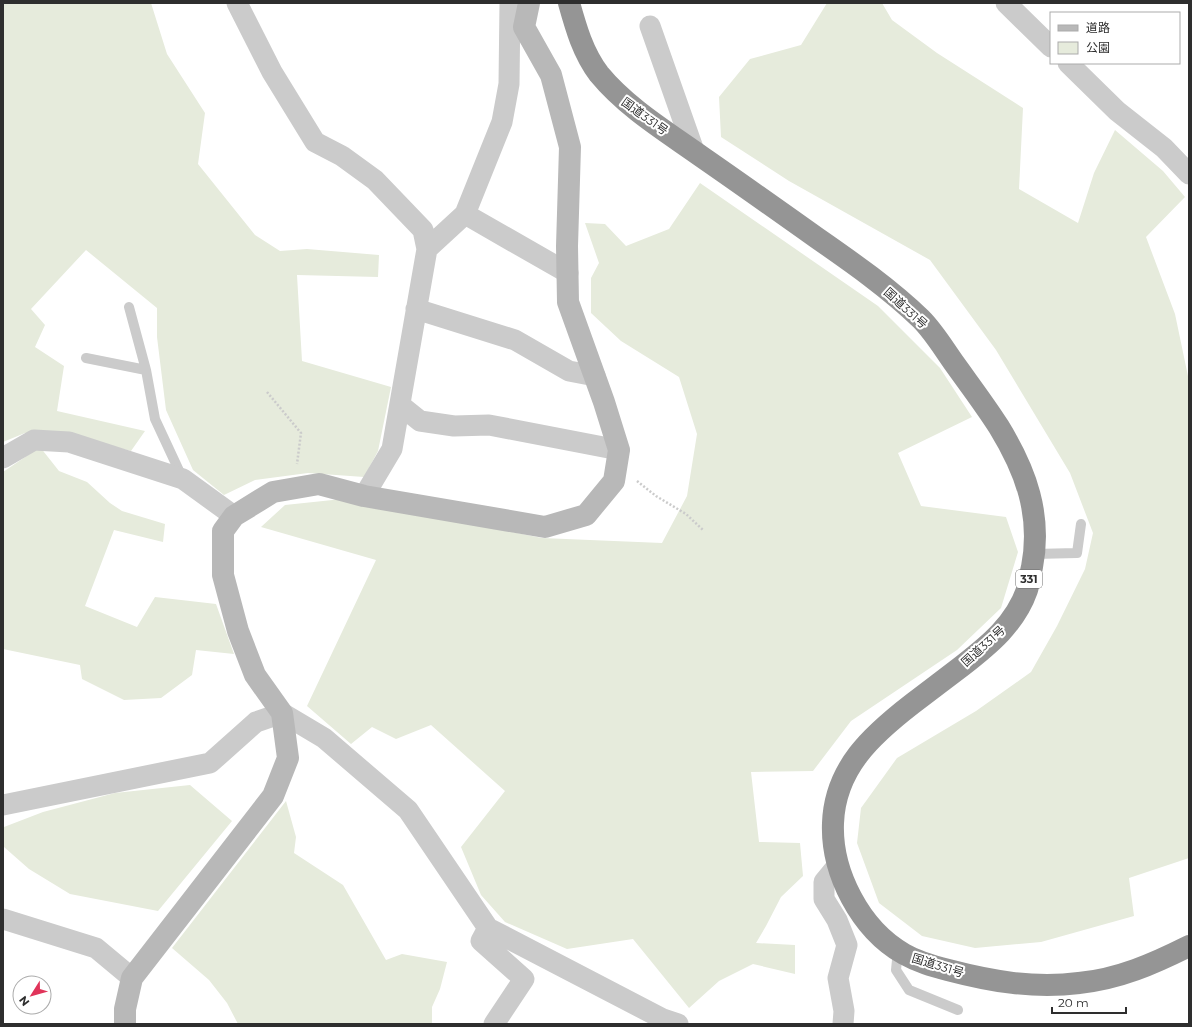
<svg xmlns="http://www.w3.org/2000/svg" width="1192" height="1027" viewBox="0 0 1192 1027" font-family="Montserrat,'Noto Sans JP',sans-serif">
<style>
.green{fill:#e6ebdc}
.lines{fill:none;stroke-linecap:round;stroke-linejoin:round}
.path{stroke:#cbcbcb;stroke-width:2.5;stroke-dasharray:2 2;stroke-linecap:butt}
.lane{stroke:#cbcbcb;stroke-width:10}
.street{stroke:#cbcbcb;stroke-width:21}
.secondary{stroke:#b8b8b8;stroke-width:22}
.highway{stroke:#959595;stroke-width:22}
.labels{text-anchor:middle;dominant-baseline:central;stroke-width:4;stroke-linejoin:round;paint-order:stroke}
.shield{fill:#fff;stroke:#6d6d6d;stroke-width:1}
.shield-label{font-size:11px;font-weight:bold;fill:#2e2e2e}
.street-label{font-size:12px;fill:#2e2e2e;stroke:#fff}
</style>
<rect width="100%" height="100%" fill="#fff"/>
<path class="green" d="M 3,3 L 151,3 L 167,54 L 205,113 L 198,164 L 255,235 L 280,251 L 307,249 L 379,255 L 378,277 L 297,275 L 302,361 L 391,387 L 378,451 L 364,477 L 308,473 L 255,480 L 224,495 L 193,470 L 166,410 L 157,337 L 157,308 L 86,250 L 31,309 L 45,325 L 35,347 L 64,366 L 57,411 L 145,431 L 131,451 L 55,432 L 25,433 L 3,442 Z
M 827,3 L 882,3 L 892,20 L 937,53 L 1023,108 L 1019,189 L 1078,223 L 1094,173 L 1115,130 L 1163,171 L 1185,197 L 1146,237 L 1175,314 L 1189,381 L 1189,858 L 1129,878 L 1134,916 L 1041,942 L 975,948 L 922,936 L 879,903 L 857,843 L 861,808 L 897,758 L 976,711 L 1031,672 L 1057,626 L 1085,569 L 1093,533 L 1070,473 L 996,350 L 930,260 L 789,181 L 721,137 L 719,97 L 750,59 L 801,45 Z
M 700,183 L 878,306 L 940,368 L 972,417 L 898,453 L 921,506 L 1006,517 L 1018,552 L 1001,608 L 957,650 L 851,721 L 813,771 L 751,772 L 759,842 L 800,843 L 803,876 L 781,897 L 766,926 L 756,943 L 795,945 L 795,974 L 753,964 L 719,981 L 689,1008 L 633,939 L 567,949 L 505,922 L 481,895 L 461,847 L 505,791 L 431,725 L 396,739 L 372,727 L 351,744 L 307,706 L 376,560 L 261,527 L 285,505 L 342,499 L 542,538 L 662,543 L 687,496 L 697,434 L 679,377 L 621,341 L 591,313 L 591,278 L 599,263 L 585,223 L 605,224 L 626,246 L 669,229 Z
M 40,447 L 59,471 L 87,482 L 110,503 L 122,511 L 165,524 L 163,542 L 114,530 L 85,606 L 137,627 L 155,597 L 216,604 L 234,654 L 196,650 L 192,675 L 161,698 L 124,700 L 82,679 L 80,665 L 3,649 L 3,472 Z
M 190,785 L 232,821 L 158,911 L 70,894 L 29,869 L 4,847 L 4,827 L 43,812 L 115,793 Z
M 286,801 L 296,837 L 294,853 L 343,885 L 386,960 L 402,954 L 447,962 L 440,989 L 432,1007 L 432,1024 L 238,1024 L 227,1003 L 209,980 L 172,948 Z"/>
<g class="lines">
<path class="path" d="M 267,392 L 301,433 L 297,464
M 637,481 L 656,496 L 686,514 L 703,530"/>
<path class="lane" d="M 129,307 L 146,370 L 155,419 L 182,477
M 86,358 L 146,370
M 1034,554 L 1077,553 L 1081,524
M 898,950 L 896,970 L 909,990 L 958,1010"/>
<path class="street" d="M 237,3 L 272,72 L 315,142 L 342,156 L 375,180 L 423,230 L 427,249 L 392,449 L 364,496
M 1006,3 L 1051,47
M 650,26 L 694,151
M 1068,63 L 1117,111 L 1164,148 L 1189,174
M 465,214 L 568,273
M 427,249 L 465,214 L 502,122 L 509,84 L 510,3
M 416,309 L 515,340 L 569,371 L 595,376
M 400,405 L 420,421 L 454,426 L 489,425 L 619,450
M 3,458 L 34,440 L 69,442 L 183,479 L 234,516
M 3,805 L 210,763 L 256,722 L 282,713 L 324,738 L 408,810 L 488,928 L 663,1019 L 678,1024
M 838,865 L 824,882 L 824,899 L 837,920 L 847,945 L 838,978 L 844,1011 L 843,1024
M 3,919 L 96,948 L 132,978
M 488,928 L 481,941 L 524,979 L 494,1024"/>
<path class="secondary" d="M 125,1024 L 125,1009 L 132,978 L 273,796 L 288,758 L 282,713 L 255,675 L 238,631 L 223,575 L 223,531 L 234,516 L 273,492 L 319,484 L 364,496 L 545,527 L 586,515 L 614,481 L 619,450 L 604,402 L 568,302 L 567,246 L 570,147 L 551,75 L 524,27 L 529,3"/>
<path class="highway" d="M 569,3 C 576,28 583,53 599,74 C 627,108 667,132 702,157 C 741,184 779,211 817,238 C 853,263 890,289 921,319 C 934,332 944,349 954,363 C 969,384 985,405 999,427 C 1026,471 1042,515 1032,567 C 1030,575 1029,583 1027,590 C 1015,624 989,645 962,666 C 945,679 929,691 912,704 C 872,735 835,768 833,823 C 831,872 860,929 904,954 C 918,962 933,966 948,970 C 990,981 1034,989 1079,983 C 1119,979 1153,964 1189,946"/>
</g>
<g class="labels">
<rect class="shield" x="1016" y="570" width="26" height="18" rx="3"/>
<g class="shield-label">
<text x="1029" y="579">331</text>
</g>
<g class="street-label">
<text transform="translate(645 116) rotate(36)">国道331号</text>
<text transform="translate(906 308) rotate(42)">国道331号</text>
<text transform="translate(983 646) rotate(-42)">国道331号</text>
<text transform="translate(938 965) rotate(17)">国道331号</text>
</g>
</g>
<rect width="1192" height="1027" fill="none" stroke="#2e2e2e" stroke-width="8"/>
<rect x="1050" y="12" width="130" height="52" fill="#ffffff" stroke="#ababab"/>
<rect x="1058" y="25" width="20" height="6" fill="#b8b8b8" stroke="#ababab"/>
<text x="1086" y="32" font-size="12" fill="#2e2e2e">道路</text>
<rect x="1058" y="42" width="20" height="12" fill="#e6ebdc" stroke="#ababab"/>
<text x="1086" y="52" font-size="12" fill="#2e2e2e">公園</text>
<g transform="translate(32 995) rotate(233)"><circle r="19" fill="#ffffff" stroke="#ababab"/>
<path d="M0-3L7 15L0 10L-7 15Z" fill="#e0345a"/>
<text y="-6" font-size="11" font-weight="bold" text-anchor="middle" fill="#2e2e2e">N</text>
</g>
<path d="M1052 1007v6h74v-6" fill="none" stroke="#2e2e2e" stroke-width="2"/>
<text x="1058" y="1007" font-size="12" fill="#2e2e2e" stroke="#ffffff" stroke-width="3" paint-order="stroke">20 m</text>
</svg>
